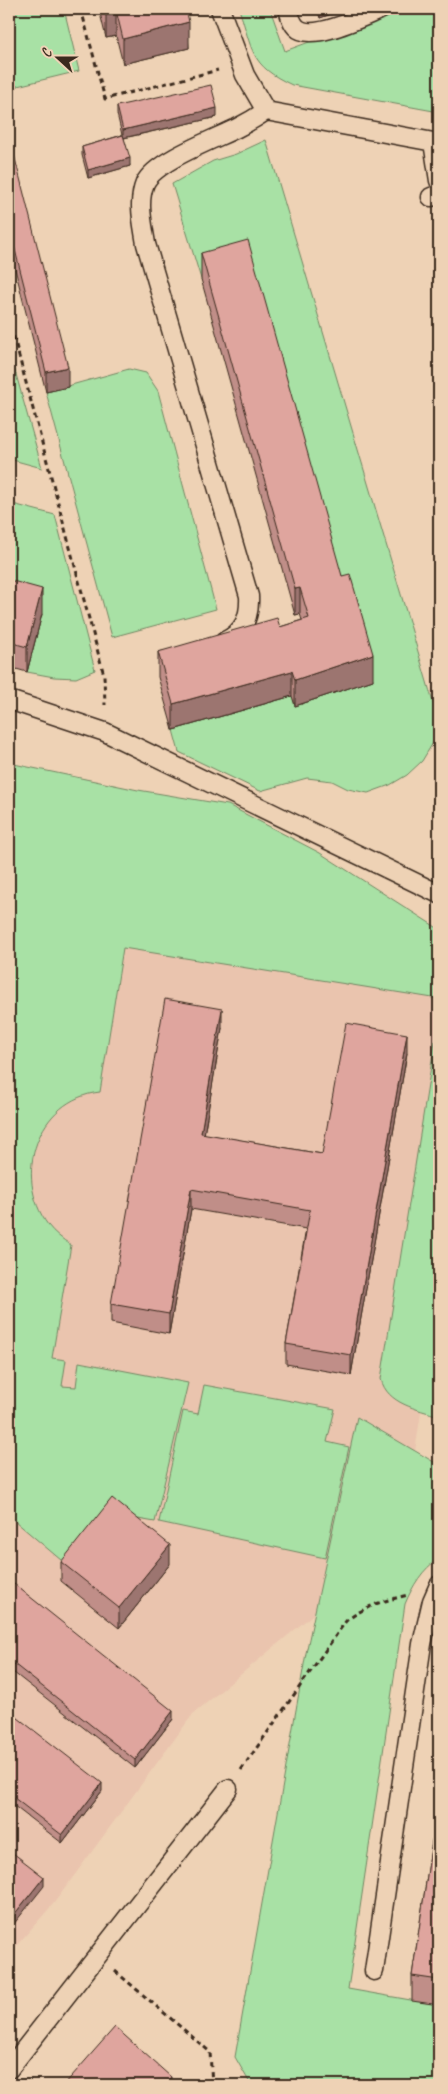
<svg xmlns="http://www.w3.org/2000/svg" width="448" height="2094" viewBox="0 0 448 2094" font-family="Caveat,sans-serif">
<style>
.built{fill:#eac4ae}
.green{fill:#a8e1a5;stroke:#728662}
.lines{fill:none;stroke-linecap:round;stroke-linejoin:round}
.lane-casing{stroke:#3b2a1e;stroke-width:21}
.path{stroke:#3b2a1e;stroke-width:3;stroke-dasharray:5 4;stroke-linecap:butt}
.lane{stroke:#eed2b5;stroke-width:18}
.wall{fill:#c08e88;stroke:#3b2a1e}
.shaded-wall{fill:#9c746f;stroke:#3b2a1e}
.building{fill:#dfa59e;stroke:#3b2a1e}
</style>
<rect width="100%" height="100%" fill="#eed2b5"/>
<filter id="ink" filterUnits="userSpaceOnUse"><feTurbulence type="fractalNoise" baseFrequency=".02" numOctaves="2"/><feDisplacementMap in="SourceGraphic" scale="10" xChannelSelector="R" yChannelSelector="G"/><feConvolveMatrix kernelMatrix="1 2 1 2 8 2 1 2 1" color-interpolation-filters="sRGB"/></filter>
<g filter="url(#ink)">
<path class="built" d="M 9,773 L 439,933 L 439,1295 L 414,1458 L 316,1612 L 193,1714 L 54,1903 L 9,1954 Z"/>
<path class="green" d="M 9,9 L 64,9 L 79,71 L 9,88 Z
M 239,9 L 270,9 L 285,51 L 398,9 L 439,9 L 439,112 L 292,85 C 249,65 253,50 239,9 Z
M 266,140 L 438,719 L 434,741 L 422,761 L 407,775 L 390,785 L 368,793 L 348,789 L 332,781 L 307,778 L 260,791 L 179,752 L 173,730 L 292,696 L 296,706 L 373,679 L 201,279 L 172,184 L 213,161 L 236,154 Z
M 9,349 L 42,468 L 9,459 Z
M 129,369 L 146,373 L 158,391 L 216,609 L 112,637 L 46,392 Z
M 9,503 L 55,515 L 95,670 L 76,678 L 54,677 L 27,672 L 42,614 L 9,605 Z
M 9,763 L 138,790 L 228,805 L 320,853 L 439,929 L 439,999 L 123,948 L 100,1092 C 37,1099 12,1176 48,1225 C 54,1233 62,1239 71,1245 L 52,1358 L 66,1360 L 62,1386 L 76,1387 L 79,1362 L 188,1383 L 155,1522 L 110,1514 L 68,1566 L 9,1516 Z
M 435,1041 L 439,1042 L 439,1416 C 417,1409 387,1404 381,1379 Z
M 204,1385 L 335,1409 L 327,1442 L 349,1447 L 325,1558 L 159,1522 L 183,1411 L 198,1414 Z
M 357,1417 L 439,1465 L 439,1558 C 422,1570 413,1585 405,1604 L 348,1989 L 439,2005 L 439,2085 L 251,2085 L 235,2057 L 306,1653 Z"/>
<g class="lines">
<g class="lane-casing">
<path id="lane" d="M 220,9 L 245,75 L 266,111 L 439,143
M 288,9 C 290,15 291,22 296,27 C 311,43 364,16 382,9
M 433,142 L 439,181
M 431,197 L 439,195
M 225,641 C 244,632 250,617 249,596 L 146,244 C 143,224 137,202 145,183 C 155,161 215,139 237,128 C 247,123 257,117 266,111
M 9,700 L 105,732 L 439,894
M 374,1971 L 422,1644 L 432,1601 L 439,1585
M 9,2069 L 228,1789"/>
</g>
<path class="path" d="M 81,9 L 105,99 L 218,70
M 9,319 L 104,675 L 105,705
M 241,1770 L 346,1621 C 367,1605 383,1601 408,1595
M 115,1971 L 210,2052 L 212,2085"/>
<use href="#lane" class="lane"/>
</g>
<path class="wall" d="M 99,9 L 186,9 L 189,48 L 123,64 L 116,36 L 106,38 Z
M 317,9 L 345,9 L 320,18 Z
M 117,106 L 217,117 L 124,138 L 130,166 L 88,178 L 82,155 L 82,147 L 122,135 L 117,114 Z
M 9,135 L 68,387 L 46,392 L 9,245 Z
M 201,253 L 342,576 L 373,680 L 295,706 L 292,696 L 173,730 L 158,677 L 158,652 L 280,627 L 302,620 L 300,614 L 295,615 L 201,279 Z
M 9,580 L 42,614 L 27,672 L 9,667 Z
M 222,1028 L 204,1134 L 322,1154 L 407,1053 L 351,1375 L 286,1364 L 286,1344 L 306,1229 L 191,1209 L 169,1334 L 111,1323 L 111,1304 Z
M 61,1562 L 170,1564 L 119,1628 L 61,1581 Z
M 9,1580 L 173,1719 L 135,1768 L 9,1669 Z
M 9,1711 L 102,1791 L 62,1843 L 9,1802 Z
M 439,1795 L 439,2005 L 412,2001 L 412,1976 Z"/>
<path class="shaded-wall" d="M 320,9 L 345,9 L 320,18 Z
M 116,10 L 116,36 L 106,38 L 106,12 Z
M 189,22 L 189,48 L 123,64 L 123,39 Z
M 217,108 L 217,117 L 123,138 L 123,130 Z
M 130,158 L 130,166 L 88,178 L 88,170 Z
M 68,367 L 68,387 L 46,392 L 46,372 Z
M 300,588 L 300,614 L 295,615 L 295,589 Z
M 42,589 L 42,614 L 27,672 L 27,647 Z
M 373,654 L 373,680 L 295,706 L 295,680 Z
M 292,671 L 292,696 L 173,730 L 173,704 Z
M 222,1009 L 222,1028 L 201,1153 L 201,1133 Z
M 407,1034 L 407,1053 L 351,1375 L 351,1355 Z
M 191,1189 L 191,1209 L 169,1334 L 169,1314 Z
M 170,1545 L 170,1564 L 119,1628 L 119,1608 Z
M 173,1711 L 173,1719 L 135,1768 L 135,1760 Z
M 102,1783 L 102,1791 L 62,1843 L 62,1835 Z
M 44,1877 L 44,1886 L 9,1930 L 9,1921 Z
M 171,2077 L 171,2085 L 164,2085 Z"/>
<path class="building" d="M 106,9 L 186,9 L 189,22 L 123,39 L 116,10 L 106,12 Z
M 211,85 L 217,108 L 123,130 L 117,106 Z
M 9,135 L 68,367 L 46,372 L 9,226 Z
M 123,135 L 130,158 L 88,170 L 82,147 Z
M 248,240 L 342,576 L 350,574 L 373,654 L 295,680 L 292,671 L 173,704 L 158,652 L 277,618 L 280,627 L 309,618 L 300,588 L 295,589 L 201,253 Z
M 9,580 L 42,589 L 27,647 L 9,642 Z
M 165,999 L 222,1009 L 201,1133 L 322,1154 L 346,1023 L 407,1034 L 351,1355 L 286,1344 L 310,1210 L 191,1189 L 169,1314 L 111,1304 Z
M 112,1498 L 170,1545 L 119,1608 L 61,1562 Z
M 9,1580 L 173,1711 L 135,1760 L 9,1660 Z
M 9,1711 L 102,1783 L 62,1835 L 9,1794 Z
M 439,1795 L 439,1980 L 412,1976 Z
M 9,1850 L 44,1877 L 9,1921 Z
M 115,2027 L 171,2077 L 164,2085 L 64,2085 Z"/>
</g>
<rect width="448" height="2094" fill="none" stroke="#eed2b5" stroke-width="30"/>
<rect x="15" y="15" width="418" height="2064" fill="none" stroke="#3b2a1e" stroke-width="2" filter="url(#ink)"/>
<g transform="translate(58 58) rotate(291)" stroke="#eed2b5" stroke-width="4" paint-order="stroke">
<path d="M0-4L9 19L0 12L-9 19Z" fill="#3b2a1e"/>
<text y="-8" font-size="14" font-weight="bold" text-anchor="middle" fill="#3b2a1e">С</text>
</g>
</svg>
